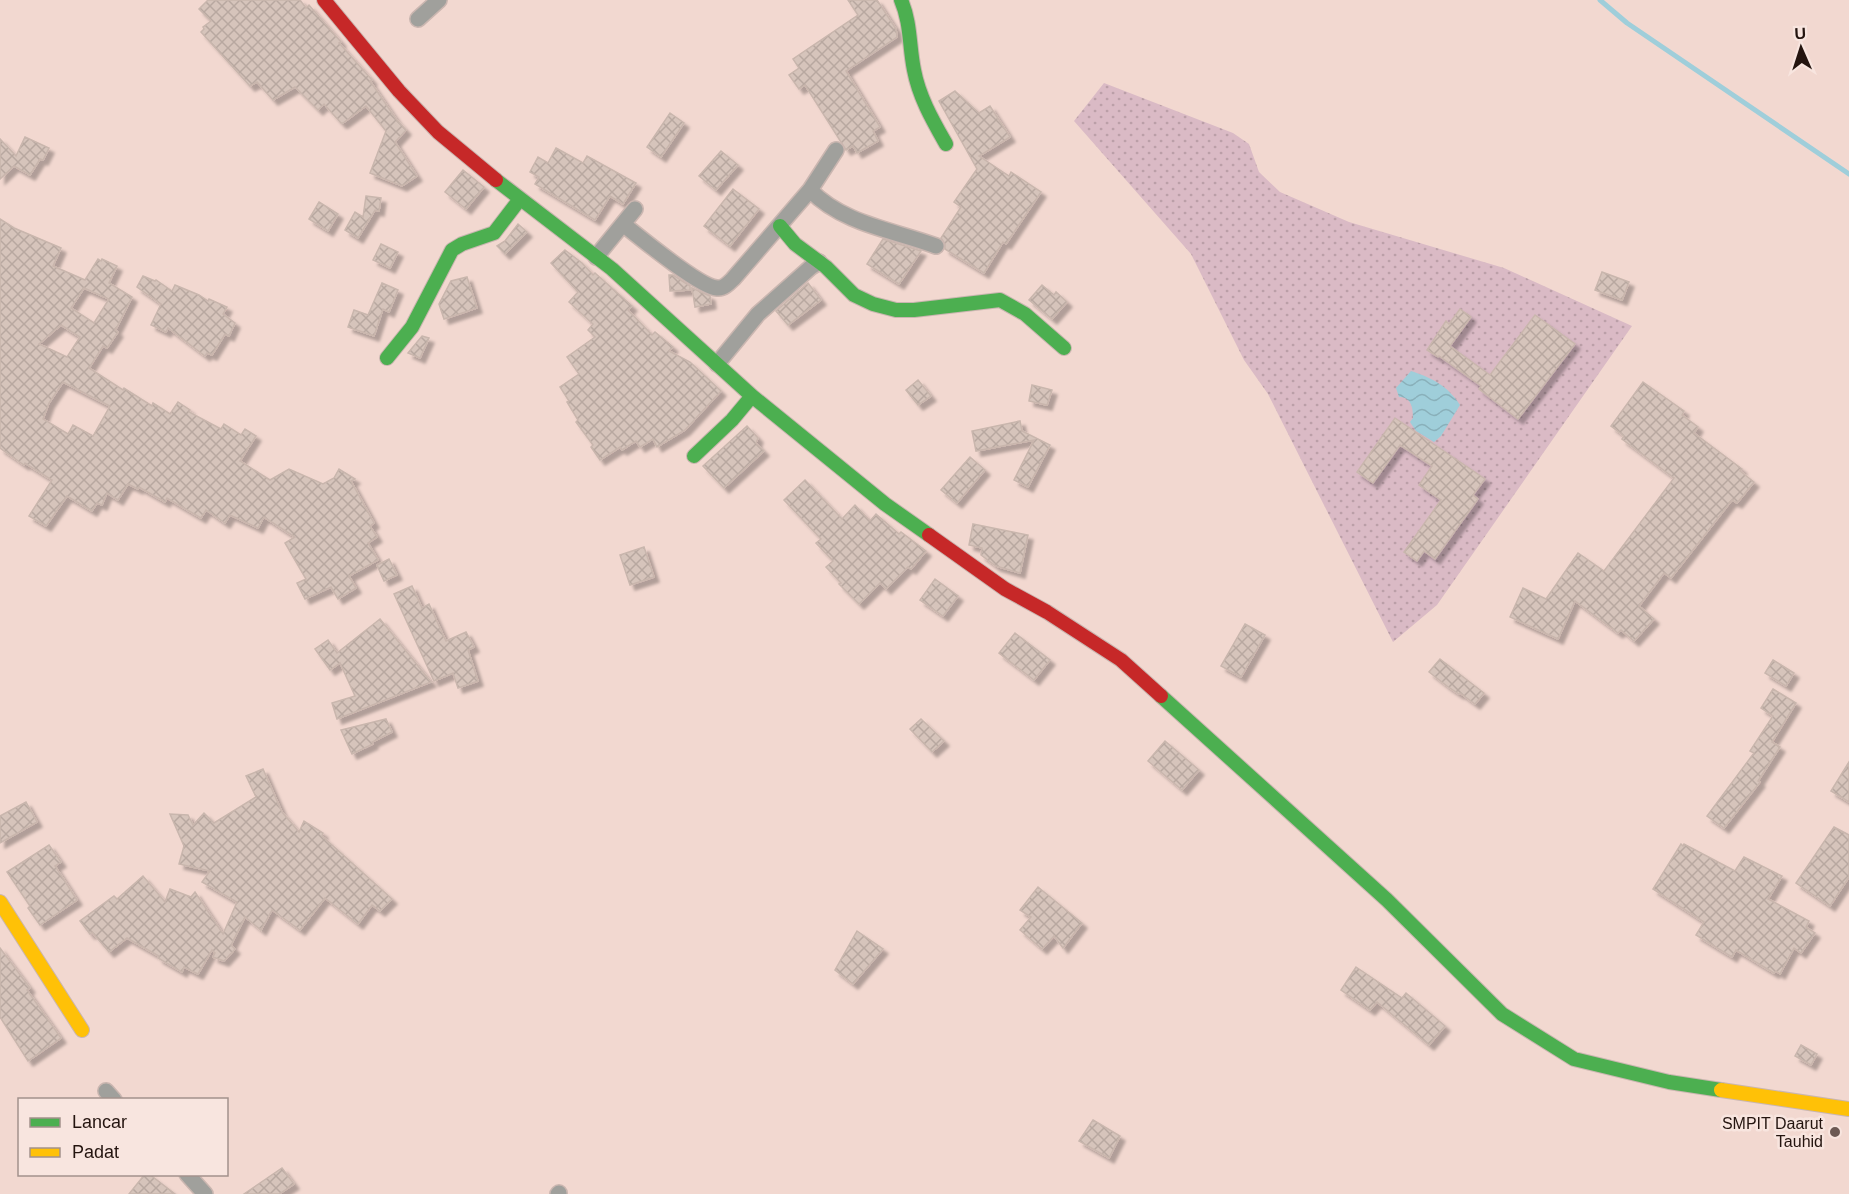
<svg xmlns="http://www.w3.org/2000/svg" width="1849" height="1194" viewBox="0 0 1849 1194" font-family="Arial,sans-serif">
<style>
.green{fill:url(#green-dots)}
.water{fill:url(#water-waves)}
.lines{fill:none;stroke-linecap:round;stroke-linejoin:round}
.stream{stroke:#9fceda;stroke-width:5}
.building{fill:url(#building-cross-hatch);stroke:#c9b6ad;stroke-width:1.5;fill-rule:evenodd;filter:url(#shadow)}
.street-casing{stroke:#cab6b0;stroke-width:18}
.fast-casing{stroke:#cab6b0;stroke-width:16}
.slow-casing{stroke:#cab6b0;stroke-width:16}
.jam-casing{stroke:#cab6b0;stroke-width:16}
.street{stroke:#a0a09c;stroke-width:15}
.fast{stroke:#4caf50;stroke-width:14}
.slow{stroke:#ffc107;stroke-width:14}
.jam{stroke:#c62828;stroke-width:14}
.poi-dot{fill:#6c5953;stroke:#f8e5df;stroke-width:2}
.labels{text-anchor:middle;dominant-baseline:central;stroke-width:5;stroke-linejoin:round;paint-order:stroke}
.poi-label{font-size:16px;fill:#24140f;stroke:#f8e5df;text-anchor:end}
</style>
<defs>
<pattern id="green-dots" width="8" height="8" patternUnits="userSpaceOnUse" patternTransform="scale(1.5)"><rect width="8" height="8" fill="#dabac5"/><path d="M2 2h.1M6 6h.1" fill="none" stroke="#bb9fa8" stroke-width="1.8" stroke-linecap="round"/></pattern>
<pattern id="water-waves" width="16" height="10" patternUnits="userSpaceOnUse" patternTransform="scale(1.5)"><rect width="16" height="10" fill="#9fceda"/><path d="M0 5q4-4 8 0t8 0" fill="none" stroke="#89b0ba"/></pattern>
<pattern id="building-cross-hatch" width="8" height="8" patternUnits="userSpaceOnUse" patternTransform="scale(1.5)"><rect width="8" height="8" fill="#d6c4bb"/><path d="M0 0l8 8M0 8l8-8" fill="none" stroke="#b8a8a0"/></pattern>
<filter id="shadow"><feDropShadow dx="5" dy="5" stdDeviation="1.5" flood-color="#0004"/></filter>
</defs>
<rect width="100%" height="100%" fill="#f2d8d0"/>
<path class="green" d="M 1104,83 L 1233,133 L 1249,144 L 1259,172 L 1280,192 L 1349,222 L 1504,268 L 1632,326 L 1437,605 L 1393,642 L 1268,394 L 1244,360 L 1191,254 L 1074,121 Z"/>
<path class="water" d="M 1411,371 C 1432,378 1448,386 1460,405 L 1441,436 L 1434,442 L 1416,431 L 1410,422 L 1413,418 C 1413,407 1411,397 1399,397 L 1396,388 Z"/>
<g class="lines">
<path class="stream" d="M 1600,0 L 1627,23 L 1849,174"/>
</g>
<path class="building" d="M 208,0 L 300,0 L 306,8 L 309,5 L 341,42 L 339,43 L 372,80 L 370,81 L 396,119 L 406,130 L 395,142 L 417,176 L 402,186 L 370,173 L 386,131 L 366,106 L 343,123 L 341,123 L 324,104 L 318,110 L 295,87 L 273,100 L 257,82 L 250,86 L 201,32 L 204,29 L 203,27 L 211,21 L 199,9 Z
M 848,0 L 877,0 L 896,29 L 897,37 L 846,71 L 880,127 L 873,131 L 878,141 L 857,153 L 853,146 L 846,150 L 805,85 L 799,89 L 789,75 L 799,68 L 793,59 L 858,15 Z
M 955,91 L 979,113 L 990,106 L 1010,137 L 979,156 L 1009,176 L 1011,172 L 1041,192 L 1006,244 L 1003,242 L 984,273 L 945,249 L 945,244 L 941,238 L 961,207 L 954,202 L 977,169 L 939,101 Z
M 670,113 L 684,123 L 661,157 L 647,147 Z
M 25,137 L 49,148 L 43,160 L 40,159 L 30,175 L 14,166 L 0,179 L 0,139 L 16,156 Z
M 556,148 L 583,163 L 587,156 L 636,183 L 623,204 L 610,196 L 595,220 L 535,184 L 539,177 L 530,172 L 538,157 L 548,163 Z
M 721,151 L 738,165 L 716,190 L 699,176 Z
M 463,170 L 484,187 L 466,209 L 445,192 Z
M 733,189 L 759,209 L 730,246 L 704,226 Z
M 366,196 L 381,198 L 379,211 L 375,210 L 358,238 L 345,230 L 355,212 L 363,217 Z
M 319,202 L 338,214 L 328,231 L 309,219 Z
M 0,219 L 14,228 L 61,248 L 53,266 L 85,280 L 98,259 L 101,261 L 102,259 L 117,266 L 109,283 L 132,297 L 117,327 L 115,330 L 118,332 L 107,348 L 103,346 L 89,368 L 123,390 L 124,388 L 152,406 L 153,403 L 170,414 L 178,402 L 190,410 L 189,412 L 221,429 L 224,424 L 241,435 L 245,429 L 256,436 L 240,461 L 270,480 L 289,469 L 323,484 L 334,478 L 339,469 L 355,479 L 351,481 L 374,523 L 370,526 L 377,537 L 368,543 L 378,560 L 349,576 L 356,588 L 338,599 L 331,587 L 305,599 L 297,583 L 306,579 L 285,543 L 295,537 L 264,517 L 258,528 L 230,515 L 225,523 L 206,510 L 201,518 L 167,498 L 165,502 L 139,487 L 138,489 L 128,484 L 118,500 L 107,493 L 102,505 L 97,503 L 92,511 L 67,496 L 46,526 L 29,516 L 52,480 L 25,463 L 24,465 L 0,448 ZM 84,288 L 109,299 L 94,323 L 71,308 ZM 61,325 L 80,337 L 67,357 L 39,344 ZM 63,382 L 110,406 L 93,436 L 73,425 L 68,434 L 43,419 L 49,403 Z
M 518,224 L 527,232 L 505,254 L 497,246 L 505,241 Z
M 883,239 L 921,251 L 899,284 L 867,264 Z
M 381,244 L 398,252 L 390,268 L 373,260 Z
M 565,250 L 582,263 L 593,275 L 595,273 L 632,306 L 628,310 L 652,335 L 655,332 L 673,347 L 669,351 L 690,362 L 721,391 L 685,430 L 657,447 L 653,439 L 640,447 L 636,441 L 622,450 L 620,447 L 600,460 L 591,447 L 593,445 L 576,422 L 578,420 L 567,402 L 569,401 L 560,387 L 579,374 L 567,357 L 595,337 L 588,330 L 593,324 L 569,302 L 578,292 L 551,263 Z
M 1602,272 L 1629,282 L 1622,300 L 1595,290 Z
M 669,275 L 673,275 L 690,286 L 690,290 L 670,291 Z
M 143,276 L 155,281 L 156,280 L 172,291 L 175,285 L 199,295 L 208,301 L 209,299 L 227,307 L 223,314 L 235,323 L 229,336 L 225,334 L 212,355 L 207,353 L 205,356 L 168,328 L 166,332 L 151,325 L 161,304 L 137,287 Z
M 467,277 L 477,308 L 444,319 L 439,304 L 451,281 Z
M 382,283 L 398,290 L 389,312 L 383,309 L 374,336 L 348,327 L 354,310 L 368,315 Z
M 808,283 L 821,300 L 788,325 L 776,311 Z
M 1042,285 L 1054,295 L 1056,292 L 1067,302 L 1052,319 L 1029,300 Z
M 692,288 L 710,296 L 711,304 L 695,307 Z
M 1460,309 L 1471,317 L 1450,346 L 1490,375 L 1535,315 L 1575,344 L 1518,419 L 1479,389 L 1481,386 L 1439,356 L 1438,357 L 1427,350 L 1446,321 L 1449,324 Z
M 422,336 L 429,338 L 420,358 L 408,353 Z
M 918,380 L 931,396 L 918,405 L 906,390 Z
M 1643,382 L 1684,411 L 1682,415 L 1698,427 L 1694,433 L 1742,469 L 1740,471 L 1754,482 L 1737,503 L 1732,500 L 1671,578 L 1664,573 L 1639,606 L 1654,619 L 1634,641 L 1621,630 L 1618,633 L 1575,601 L 1558,639 L 1510,617 L 1523,588 L 1546,599 L 1578,553 L 1604,571 L 1674,478 L 1622,439 L 1624,436 L 1611,426 Z
M 1032,385 L 1052,390 L 1047,405 L 1029,401 Z
M 1395,418 L 1485,479 L 1473,495 L 1478,499 L 1435,559 L 1424,551 L 1417,561 L 1404,552 L 1441,500 L 1419,485 L 1432,466 L 1400,445 L 1373,483 L 1357,472 Z
M 1020,421 L 1022,431 L 1050,445 L 1028,487 L 1014,480 L 1034,440 L 976,451 L 972,431 Z
M 747,426 L 758,438 L 756,443 L 764,451 L 724,488 L 703,466 Z
M 970,457 L 985,470 L 957,503 L 941,490 Z
M 805,480 L 842,519 L 855,505 L 870,521 L 876,514 L 899,534 L 901,532 L 926,551 L 911,569 L 908,567 L 886,589 L 880,583 L 859,604 L 839,584 L 841,583 L 826,567 L 833,561 L 816,543 L 821,539 L 784,500 Z
M 973,524 L 1028,535 L 1020,573 L 996,566 L 981,555 L 982,548 L 969,545 Z
M 644,547 L 654,577 L 630,585 L 620,555 Z
M 389,559 L 397,575 L 384,581 L 377,565 Z
M 935,579 L 958,596 L 943,616 L 920,600 Z
M 412,586 L 422,608 L 429,604 L 446,641 L 466,632 L 474,647 L 468,650 L 478,681 L 458,688 L 453,673 L 434,681 L 394,594 Z
M 380,619 L 431,682 L 337,719 L 332,703 L 355,696 L 340,663 L 330,670 L 315,649 L 328,640 L 337,653 Z
M 1245,624 L 1265,635 L 1241,677 L 1221,666 Z
M 1015,633 L 1050,660 L 1034,680 L 999,653 Z
M 1440,659 L 1484,693 L 1475,704 L 1460,693 L 1459,694 L 1447,686 L 1429,672 Z
M 1773,660 L 1794,673 L 1786,686 L 1765,673 Z
M 1773,689 L 1796,703 L 1772,742 L 1780,747 L 1758,781 L 1760,782 L 1724,828 L 1707,816 L 1754,753 L 1750,751 L 1773,716 L 1761,708 Z
M 386,719 L 392,732 L 372,742 L 373,744 L 352,754 L 341,730 Z
M 921,719 L 944,741 L 932,752 L 910,729 Z
M 1165,741 L 1199,770 L 1182,790 L 1148,761 Z
M 1849,762 L 1849,802 L 1831,791 Z
M 263,769 L 282,812 L 299,832 L 304,821 L 323,833 L 322,836 L 392,899 L 380,911 L 372,905 L 358,924 L 325,898 L 300,930 L 272,910 L 261,930 L 245,917 L 231,945 L 235,949 L 224,961 L 213,957 L 215,953 L 212,950 L 198,974 L 184,967 L 182,972 L 158,958 L 159,956 L 127,938 L 109,952 L 92,932 L 90,934 L 80,921 L 114,896 L 117,899 L 143,876 L 165,902 L 170,889 L 191,897 L 195,892 L 223,934 L 237,902 L 202,882 L 210,871 L 179,864 L 184,846 L 170,814 L 188,815 L 193,825 L 204,813 L 214,823 L 256,797 L 246,776 Z
M 26,802 L 37,822 L 0,843 L 0,816 Z
M 1834,827 L 1849,835 L 1849,877 L 1830,906 L 1796,883 Z
M 1681,844 L 1683,846 L 1684,844 L 1735,871 L 1744,857 L 1782,876 L 1768,899 L 1809,921 L 1806,927 L 1815,933 L 1801,953 L 1794,948 L 1780,974 L 1776,971 L 1774,973 L 1736,950 L 1732,957 L 1696,935 L 1704,922 L 1653,889 Z
M 49,845 L 61,862 L 55,866 L 77,900 L 40,925 L 28,908 L 30,906 L 7,872 Z
M 1038,887 L 1082,923 L 1063,948 L 1054,936 L 1042,949 L 1020,930 L 1031,917 L 1020,910 Z
M 857,931 L 883,949 L 853,984 L 835,970 Z
M 0,948 L 30,988 L 27,990 L 61,1038 L 28,1061 L 0,1017 Z
M 1356,967 L 1402,998 L 1406,993 L 1445,1026 L 1429,1045 L 1377,1002 L 1370,1010 L 1341,990 Z
M 1801,1045 L 1817,1054 L 1811,1065 L 1795,1056 Z
M 1093,1120 L 1120,1136 L 1109,1158 L 1079,1141 Z
M 282,1168 L 294,1184 L 279,1194 L 244,1194 Z
M 145,1174 L 149,1174 L 175,1194 L 129,1194 Z"/>
<g class="lines">
<g class="street-casing">
<path id="street" d="M 418,19 L 439,0
M 810,190 C 843,224 893,230 936,246
M 623,224 C 638,236 700,287 717,288 C 723,289 729,283 733,279 L 810,190 L 836,150
M 596,257 L 635,209
M 717,364 L 758,314 L 811,267 L 819,262
M 106,1091 L 114,1100
M 187,1174 L 205,1194
M 558,1194 L 559,1193"/>
</g>
<g class="fast-casing">
<path id="fast" d="M 901,0 C 911,23 909,46 914,70 C 919,97 933,121 946,144
M 496,180 L 612,269 L 752,396 L 885,504 L 929,535
M 780,226 L 795,244 L 826,267 L 854,295 L 873,304 L 896,310 L 914,310 L 1000,300 L 1025,314 L 1064,348
M 387,358 L 412,327 L 452,250 L 462,244 L 494,233 L 520,199
M 694,456 L 732,420 L 752,396
M 1161,696 L 1387,900 L 1502,1014 L 1574,1059 L 1669,1082 L 1721,1090"/>
</g>
<g class="slow-casing">
<path id="slow" d="M 0,902 L 82,1030
M 1721,1090 L 1849,1109"/>
</g>
<g class="jam-casing">
<path id="jam" d="M 324,0 L 399,91 L 438,132 L 496,180
M 929,535 L 1005,589 L 1047,612 L 1121,660 L 1161,696"/>
</g>
<use href="#street" class="street"/>
<use href="#fast" class="fast"/>
<use href="#slow" class="slow"/>
<use href="#jam" class="jam"/>
</g>
<circle class="poi-dot" cx="1835" cy="1132" r="6"/>
<g class="labels">
<g class="poi-label">
<text x="1823" y="1123">SMPIT Daarut<tspan x="1823" dy="18">Tauhid</tspan></text>
</g>
</g>
<rect x="18" y="1098" width="210" height="78" fill="#f8e5df" stroke="#a3918c" stroke-width="1.5"/>
<rect x="30" y="1118" width="30" height="9" fill="#4caf50" stroke="#a3918c" stroke-width="1.5"/>
<text x="72" y="1128" font-size="18" fill="#24140f">Lancar</text>
<rect x="30" y="1148" width="30" height="9" fill="#ffc107" stroke="#a3918c" stroke-width="1.5"/>
<text x="72" y="1158" font-size="18" fill="#24140f">Padat</text>
<g transform="translate(1801 48) rotate(357)" stroke="#f8e5df" stroke-width="4.5" paint-order="stroke">
<path d="M0-4.5L10 22L0 15L-10 22Z" fill="#24140f"/>
<text y="-9" font-size="16" font-weight="bold" text-anchor="middle" fill="#24140f">U</text>
</g>
</svg>
